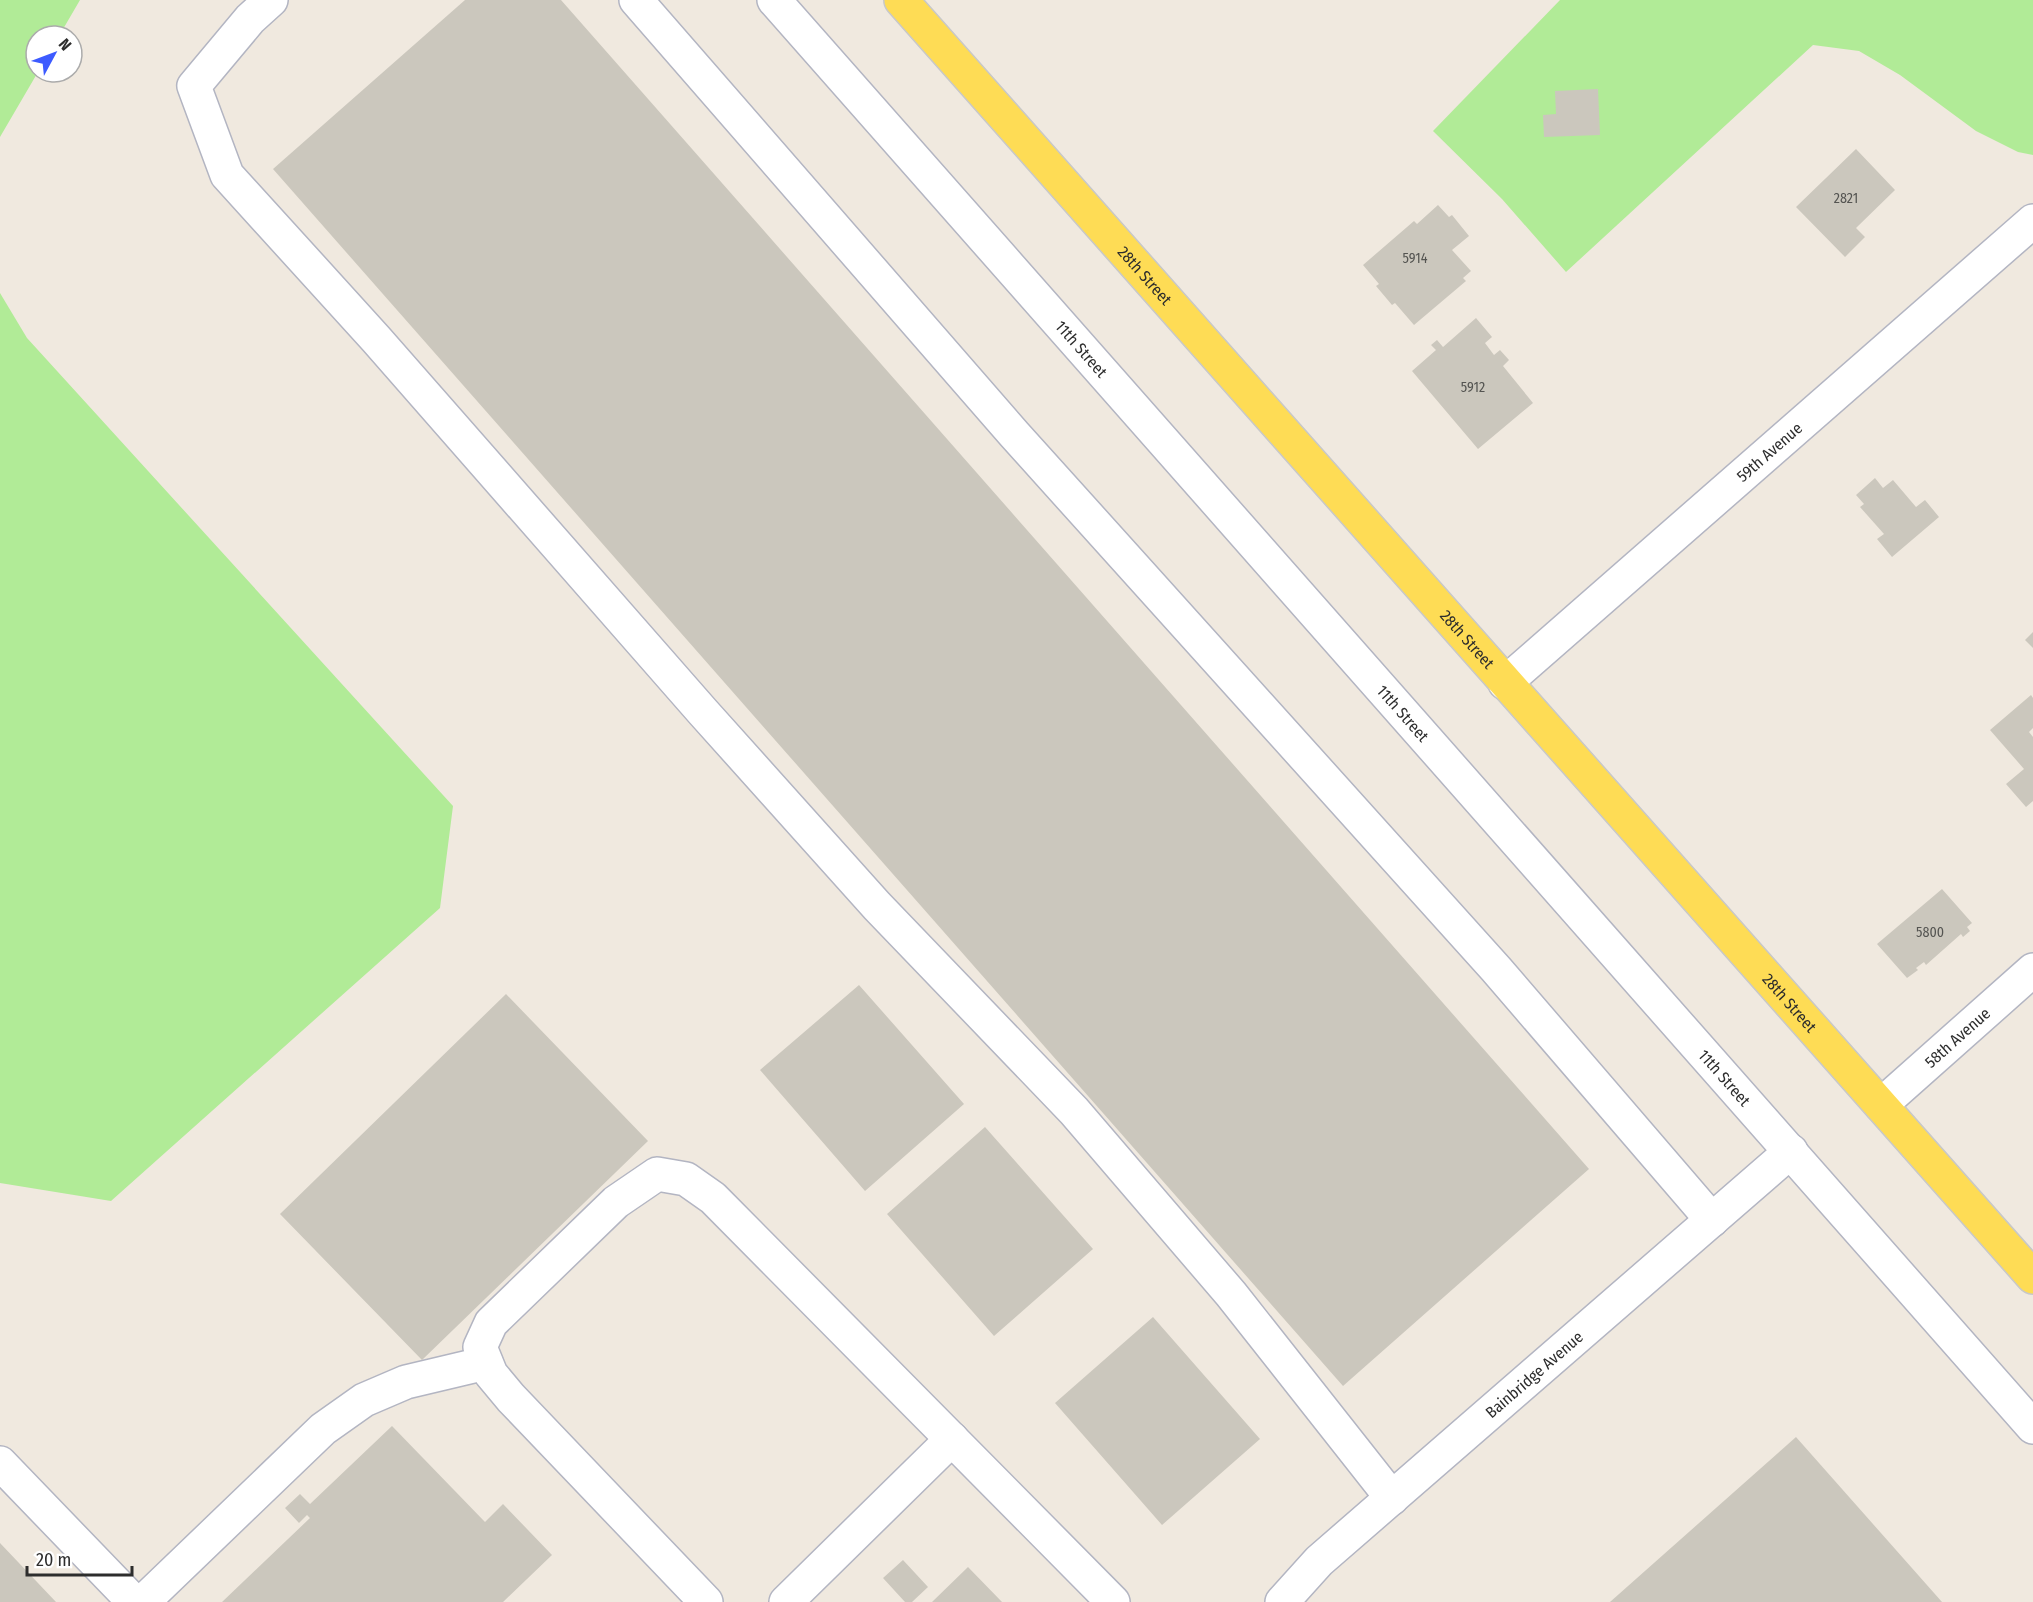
<svg xmlns="http://www.w3.org/2000/svg" width="2033" height="1602" viewBox="0 0 2033 1602" font-family="'Fira Sans Condensed',sans-serif">
<style>
.green{fill:#b1eb97}
.building{fill:#cbc7bd}
.lines{fill:none;stroke-linecap:round;stroke-linejoin:round}
.minor-casing{stroke:#b3b5c2;stroke-width:36}
.major-casing{stroke:#c8c8c8;stroke-width:36}
.minor{stroke:#fff;stroke-width:33}
.major{stroke:#fedc55;stroke-width:33}
.labels{text-anchor:middle;dominant-baseline:central;stroke-width:6;stroke-linejoin:round;paint-order:stroke}
.number-label{font-size:14px;fill:#545451}
.street-label{font-size:16px;fill:#2d2d2d;stroke:#fff}
</style>
<rect width="100%" height="100%" fill="#f0e9df"/>
<path class="green" d="M 0,0 L 80,0 L 59,36 L 36,36 L 36,72 L 38,72 L 0,137 Z
M 1560,0 L 2033,0 L 2033,155 L 2018,152 L 1976,131 L 1900,75 L 1859,51 L 1813,45 L 1566,272 L 1502,199 L 1433,131 Z
M 0,293 L 27,338 L 453,806 L 440,908 L 111,1201 L 0,1183 Z"/>
<path class="building" d="M 465,0 L 561,0 L 1589,1169 L 1343,1386 L 273,169 Z
M 1598,89 L 1600,135 L 1544,137 L 1543,115 L 1556,114 L 1555,91 Z
M 1856,149 L 1895,190 L 1856,228 L 1865,237 L 1845,257 L 1796,207 Z
M 1438,205 L 1449,217 L 1452,215 L 1469,236 L 1452,250 L 1471,271 L 1463,278 L 1466,281 L 1414,325 L 1395,303 L 1392,305 L 1376,286 L 1379,284 L 1363,265 L 1414,221 L 1417,224 Z
M 1476,318 L 1492,337 L 1485,343 L 1494,355 L 1500,350 L 1509,360 L 1503,366 L 1533,403 L 1478,449 L 1412,371 L 1436,350 L 1431,345 L 1437,340 L 1443,347 Z
M 1875,478 L 1883,488 L 1893,480 L 1916,507 L 1925,500 L 1939,517 L 1892,557 L 1877,539 L 1884,534 L 1860,507 L 1864,504 L 1856,495 Z
M 2033,632 L 2033,648 L 2025,640 Z
M 2031,695 L 2033,698 L 2033,728 L 2029,732 L 2033,737 L 2033,801 L 2026,807 L 2006,784 L 2024,769 L 1990,730 Z
M 1942,889 L 1972,923 L 1967,927 L 1970,931 L 1963,937 L 1961,934 L 1926,965 L 1924,962 L 1916,968 L 1918,970 L 1907,978 L 1877,944 Z
M 859,985 L 964,1104 L 865,1191 L 760,1070 Z
M 506,994 L 648,1141 L 422,1360 L 280,1214 Z
M 985,1127 L 1093,1249 L 994,1336 L 887,1214 Z
M 1153,1317 L 1260,1439 L 1162,1525 L 1055,1403 Z
M 392,1426 L 485,1522 L 503,1504 L 552,1555 L 503,1602 L 222,1602 L 310,1518 L 307,1515 L 299,1523 L 285,1508 L 300,1494 L 310,1504 Z
M 1796,1437 L 1942,1602 L 1610,1602 Z
M 0,1543 L 56,1602 L 0,1602 Z
M 903,1560 L 928,1587 L 912,1602 L 905,1602 L 883,1578 Z
M 968,1567 L 1002,1602 L 932,1602 Z"/>
<g class="lines">
<g class="minor-casing">
<g id="minor">
<path d="M 271,0 L 250,19 L 194,86 L 227,175 L 376,339 L 703,712 L 877,906 L 1074,1111 L 1231,1294 L 1392,1498"/>
<path d="M 636,0 L 1014,434 L 1496,969 L 1712,1220"/>
<path id="s1" d="M 774,0 L 2033,1427"/>
<path id="s2" d="M 1505,683 L 2033,221"/>
<path id="s3" d="M 1881,1105 L 2033,970"/>
<path d="M 0,1463 L 134,1602"/>
<path d="M 143,1602 L 323,1429 L 364,1400 L 406,1382 L 486,1363"/>
<path d="M 706,1602 L 511,1398 L 491,1374 L 480,1347 L 491,1323 L 616,1202 L 657,1174 L 686,1179 L 713,1198 L 1113,1602"/>
<path d="M 786,1602 L 952,1439"/>
<path id="s4" d="M 1282,1602 L 1319,1561 L 1791,1151"/>
</g>
</g>
<g class="major-casing">
<g id="major">
<path id="s5" d="M 901,0 L 2033,1277"/>
</g>
</g>
<use href="#minor" class="minor"/>
<use href="#major" class="major"/>
</g>
<g class="labels">
<g class="number-label">
<text x="1846" y="198">2821</text>
<text x="1415" y="258">5914</text>
<text x="1473" y="387">5912</text>
<text x="1930" y="932">5800</text>
</g>
<g class="street-label">
<text stroke="none"><textPath href="#s5" startOffset="368">28th Street</textPath></text>
<text stroke="none"><textPath href="#s1" startOffset="465">11th Street</textPath></text>
<text stroke="none"><textPath href="#s2" startOffset="351">59th Avenue</textPath></text>
<text stroke="none"><textPath href="#s5" startOffset="854">28th Street</textPath></text>
<text stroke="none"><textPath href="#s1" startOffset="951">11th Street</textPath></text>
<text stroke="none"><textPath href="#s5" startOffset="1340">28th Street</textPath></text>
<text stroke="none"><textPath href="#s3" startOffset="102">58th Avenue</textPath></text>
<text stroke="none"><textPath href="#s1" startOffset="1437">11th Street</textPath></text>
<text stroke="none"><textPath href="#s4" startOffset="340">Bainbridge Avenue</textPath></text>
</g>
</g>
<g transform="translate(54 54) rotate(49)"><circle r="28" fill="#ffffff" stroke="#ababab" stroke-width="1.5"/>
<path d="M0-4.5L10 22L0 15L-10 22Z" fill="#3d5bff"/>
<text y="-9" font-size="16" font-weight="bold" text-anchor="middle" fill="#2d2d2d">N</text>
</g>
<path d="M27 1566v9h105v-9" fill="none" stroke="#2d2d2d" stroke-width="3"/>
<text x="36" y="1566" font-size="18" fill="#2d2d2d" stroke="#ffffff" stroke-width="4.5" paint-order="stroke">20 m</text>
</svg>
